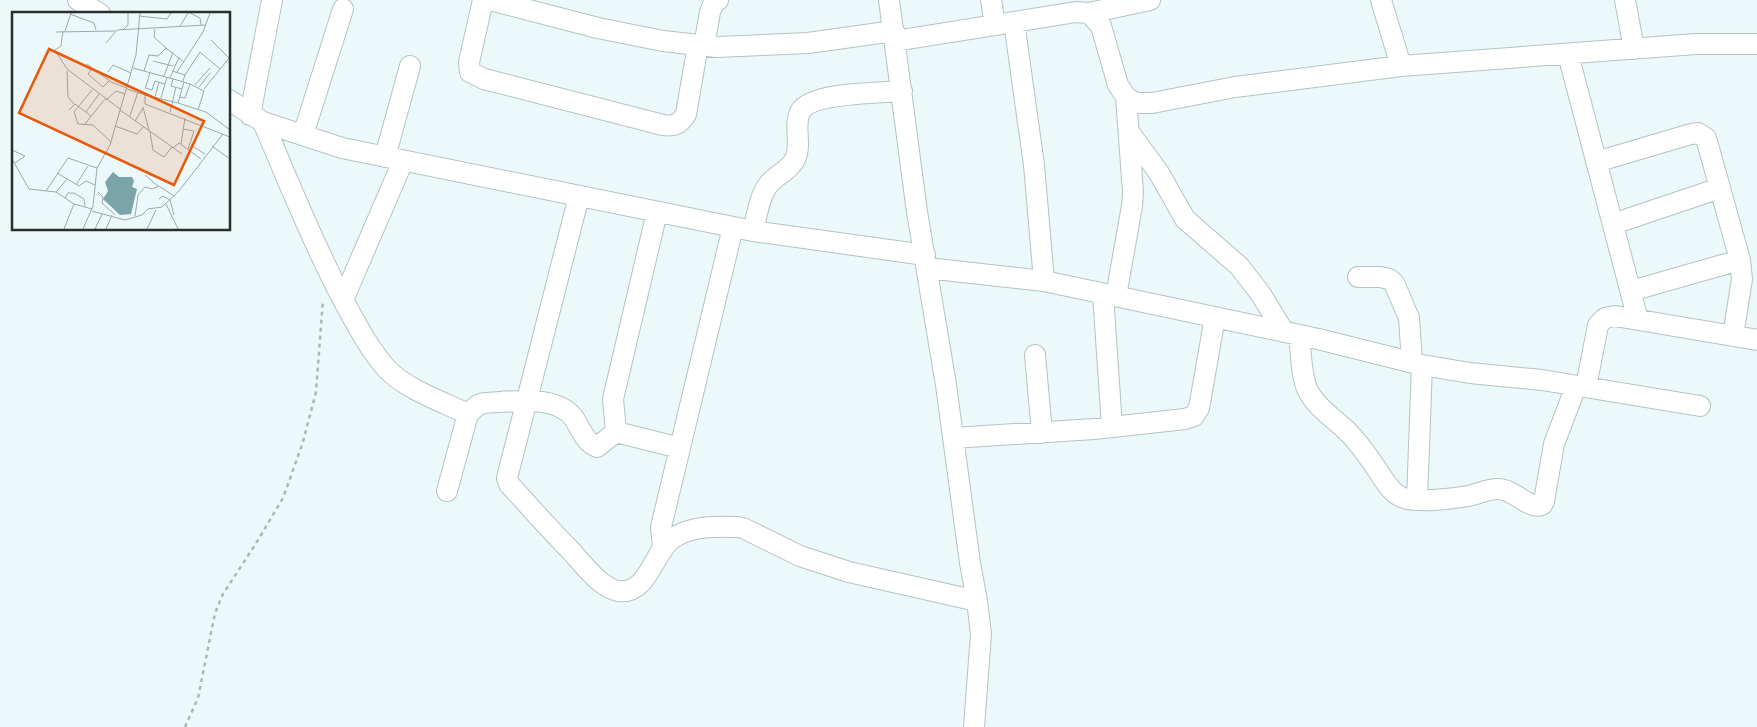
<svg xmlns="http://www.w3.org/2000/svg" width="1757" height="727" viewBox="0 0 1757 727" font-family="Ubuntu,sans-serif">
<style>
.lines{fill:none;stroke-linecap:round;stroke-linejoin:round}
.minor-casing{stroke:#b5c2c4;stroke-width:22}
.path{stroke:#acb6b8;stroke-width:2.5;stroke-dasharray:4 4;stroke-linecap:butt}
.minor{stroke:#fff;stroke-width:20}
.inset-road{fill:none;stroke:#9ea8a9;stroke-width:1}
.view{fill:#e8590c;fill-opacity:0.15;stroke:#e8590c;stroke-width:2.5}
.inset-edge{fill:none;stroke:#292e2f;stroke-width:2.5}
</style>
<rect width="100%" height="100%" fill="#ecf9fb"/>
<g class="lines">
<g class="minor-casing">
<path id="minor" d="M 78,0 L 100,14
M 483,0 L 469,62 L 470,72 L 484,79 L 663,125 C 674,127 680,124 686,114 L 698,45
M 490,0 L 598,28 L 663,41 L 717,47 L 808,43 L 894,31
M 889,0 L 917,212 L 946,385 L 970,563 L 977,601 L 981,634 L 974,727
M 991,0 L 995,25
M 1381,0 L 1401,66
M 1625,0 L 1634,49
M 1089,13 L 1150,0
M 1014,22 L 1034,165 L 1044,281
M 895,41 L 1076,12 L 1089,13 L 1101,26 L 1118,85 L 1126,97 L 1136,103 L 1152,103 L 1235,87 L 1401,66 L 1696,44 L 1757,44
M 704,46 L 710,12 L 714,2 L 718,0
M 1568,54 L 1638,320
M 229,100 L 263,122 L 342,148 L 753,231 L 925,255
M 250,115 L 272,0
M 263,122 C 288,181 312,240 342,298 C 354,320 369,349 386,368 C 405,389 443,402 468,414
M 1129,132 L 1159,173 L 1185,219 L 1239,266 L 1260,293 L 1284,332
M 303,135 L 343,9
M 385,157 L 410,66
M 1596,162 L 1691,134 L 1698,133 L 1706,138 L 1740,260 L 1742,279 L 1733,336
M 579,196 L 507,478 L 509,484 C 530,507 550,530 572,552 C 580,561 589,572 598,580 C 603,584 612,590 618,591 C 649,595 653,551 673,538 C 691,526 716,526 737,527 L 743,528 L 800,556 L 849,572 L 977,601
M 1613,224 L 1720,188
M 753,231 C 757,216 759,196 769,184 C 776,175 788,171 794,161 C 803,146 793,127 800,112 C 810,92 880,93 902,91
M 927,268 L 1044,281 L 1318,339 L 1422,365 L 1470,373 L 1542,380 L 1700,406
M 1358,277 L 1380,277 L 1389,279 L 1394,283 L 1409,318 L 1412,362
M 1631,291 L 1740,260
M 1103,294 L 1112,427
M 1116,296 L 1132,206 L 1133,192 L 1126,97
M 343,300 L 403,161
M 1299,335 C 1301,351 1301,377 1308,391 C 1317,408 1335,419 1348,432 C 1361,445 1370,459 1380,474 C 1387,485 1394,496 1407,499 C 1423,502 1452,499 1468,496 C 1478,494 1487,489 1498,489 C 1514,489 1529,510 1542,505 L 1544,501 L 1554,444 L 1576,386
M 1035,355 L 1042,433
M 1586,387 L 1598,325 L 1605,318 L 1615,316 L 1757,340
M 616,432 L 613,399 L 657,212
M 953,438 L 1094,429 L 1185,419 L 1194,416 L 1199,408 L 1215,317
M 447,491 L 468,414 L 478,405 L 484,403 C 510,402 555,394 573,417 C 581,428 584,442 597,447 L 616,432 L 680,448
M 1417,500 L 1422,365
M 663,547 L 661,527 L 733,227"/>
</g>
<path class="path" d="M 185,727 L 198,698 L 215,613 L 223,594 L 255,545 L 283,498 L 303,442 L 316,392 L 323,300"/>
<use href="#minor" class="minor"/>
</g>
<g transform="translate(12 12)">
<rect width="218" height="218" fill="#ecf9fb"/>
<path d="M 101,160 L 107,165 L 120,165 L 122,169 L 120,175 L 125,177 L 119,202 L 108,203 L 91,187 L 96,179 L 93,170 Z" fill="#7ba4aa"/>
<path class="inset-road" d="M 178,1 L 188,6 L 189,13M 58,2 L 82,11 L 84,18M 127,4 L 155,7 L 159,1M 168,14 L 176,1M 111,18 L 116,13 L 116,1M 51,19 L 49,34 L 43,38 L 55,57 L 108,97M 53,19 L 59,1M 44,20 L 103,19M 199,28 L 217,46M 94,31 L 105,18 L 194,13M 154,36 L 172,50M 141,49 L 161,54M 75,52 L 99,70 L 115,76M 80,56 L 76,62 L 91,75 L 97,69M 121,56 L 172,70 L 166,91 L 133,83M 55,59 L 56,85 L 62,92M 132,59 L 137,43 L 146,44 L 154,36 L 142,25 L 143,17M 160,59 L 173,63 L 171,69M 96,60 L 101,53 L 119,61M 165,60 L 191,20 L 198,1M 173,63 L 188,40 L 208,57M 152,64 L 161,40M 158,66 L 167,45M 161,67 L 159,74 L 170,77M 178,72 L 192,79 L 186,98M 183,73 L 198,56M 187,75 L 198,61M 134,76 L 140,78 L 143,69 L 153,72M 115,77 L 133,83 L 133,92 L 218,125M 133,77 L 138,61M 192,77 L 218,45M 80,78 L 62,100 L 66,112 L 81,113 L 99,130M 143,85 L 147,70M 168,85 L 173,86 L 178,72 L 172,70M 149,86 L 155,65M 94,88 L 104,79 L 113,82M 166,91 L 194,100 L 218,118M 131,95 L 137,118M 57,98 L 63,92 L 79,104M 108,98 L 170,142M 74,100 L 87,82M 158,100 L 164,75M 118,104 L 126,80M 123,109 L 131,96M 73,112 L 93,87M 103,114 L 125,122 L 131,115M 171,117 L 182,119 L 176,137M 138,120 L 141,138 L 152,145 L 160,135M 169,132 L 173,106M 179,133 L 193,142M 200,134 L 218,147M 161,136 L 167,131 L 189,147M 0,138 L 13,144 L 3,151M 0,147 L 17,177 L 44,180 L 62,192 L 80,197M 45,161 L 67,174 L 74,169 L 83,173M 133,163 L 146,174M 64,173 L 76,154M 34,179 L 56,146 L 85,156M 44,180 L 55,167M 86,180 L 91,185 L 90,191 L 103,203M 53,186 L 56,181 L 62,181 L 72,187 L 73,194M 147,187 L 151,184 L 158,188 L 162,203M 154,192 L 166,217M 80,199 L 113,208 L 130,203 L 136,197 L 150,195 L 167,179 L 211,122M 123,204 L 126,183 L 133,175 L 140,177 L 147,174 L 162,184M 52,217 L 62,192M 71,217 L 81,194 L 85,156 L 98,133 L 124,43 L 128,1M 83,217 L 90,202M 94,217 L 100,203M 135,217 L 144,198"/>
<path class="view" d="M 37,37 L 192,109 L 162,173 L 7,101 Z"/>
<rect width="218" height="218" class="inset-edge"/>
</g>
</svg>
